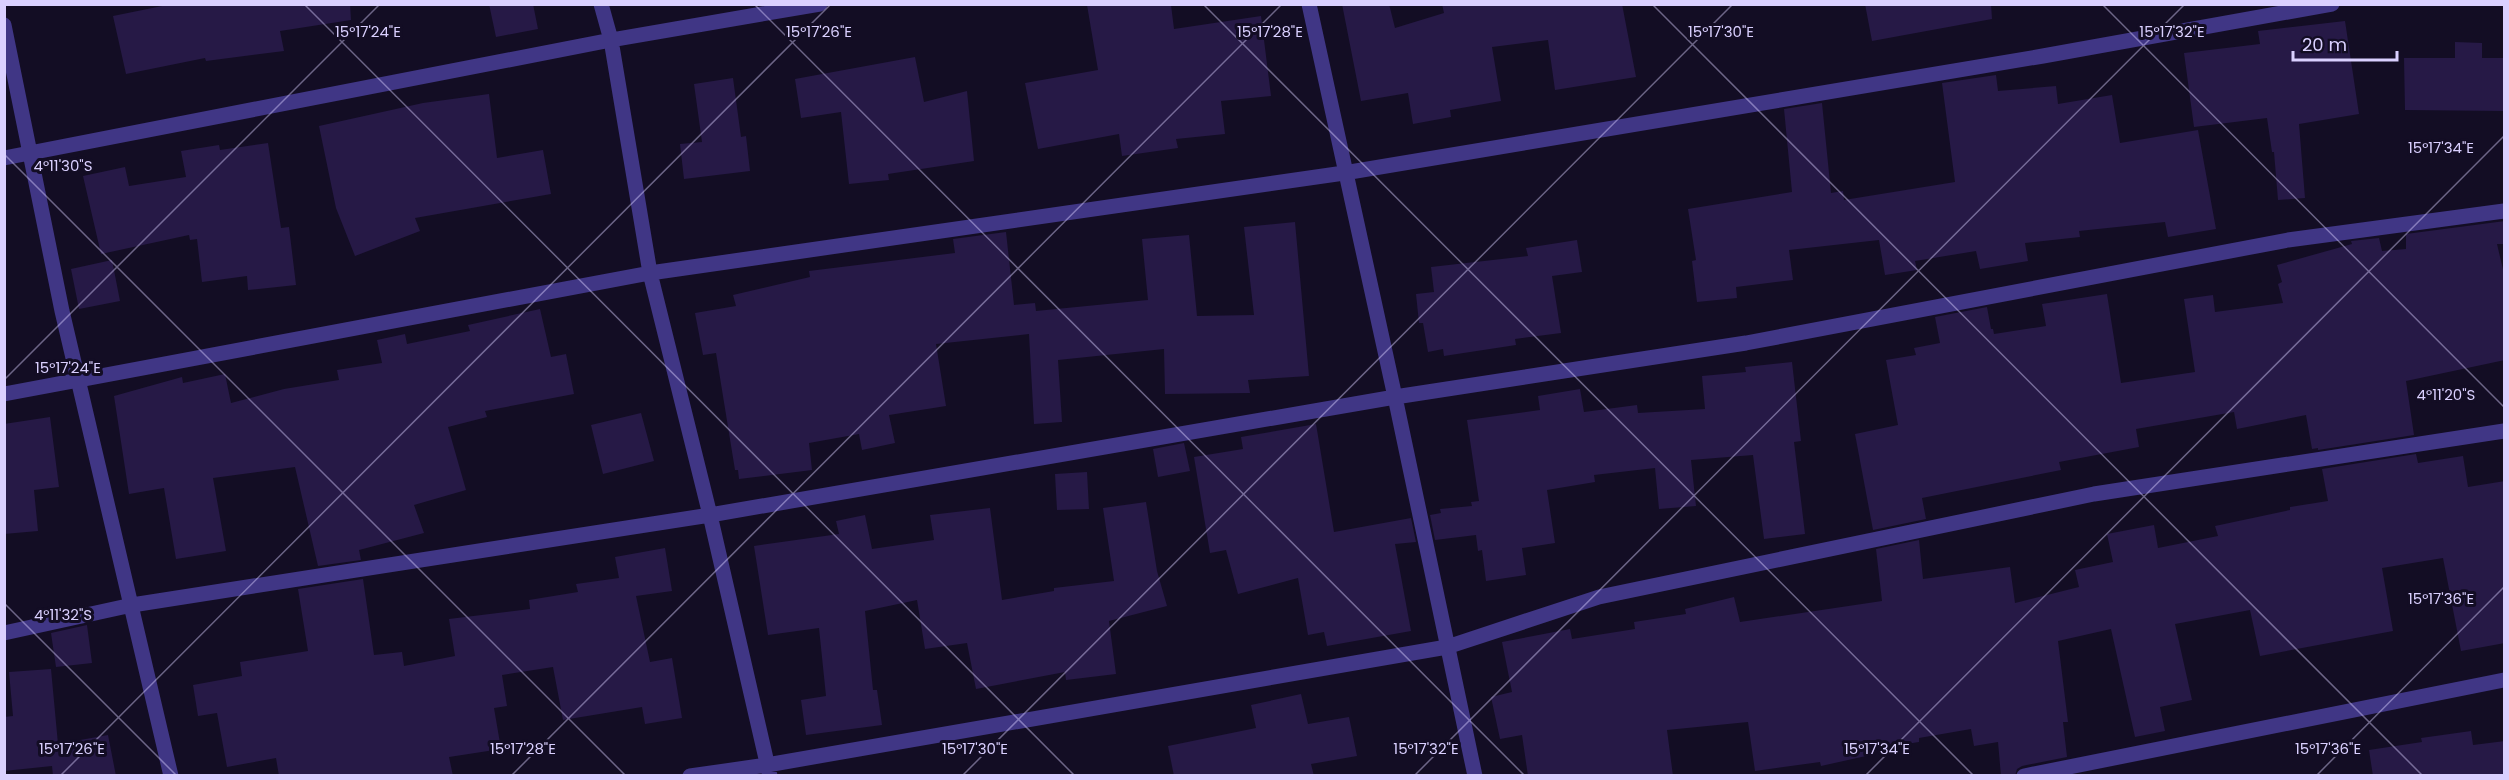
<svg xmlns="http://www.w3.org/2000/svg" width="2509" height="780" viewBox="0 0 2509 780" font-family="Poppins,sans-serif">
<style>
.building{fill:#261946}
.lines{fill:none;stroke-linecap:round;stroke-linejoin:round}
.street{stroke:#403685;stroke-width:15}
.ticks{fill:none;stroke:#dad0ff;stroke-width:1.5;stroke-opacity:0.45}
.ticks-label{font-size:15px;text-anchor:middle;fill:#dad0ff;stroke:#130d24;stroke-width:6;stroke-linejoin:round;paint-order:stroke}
</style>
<rect width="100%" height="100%" fill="#130d24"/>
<path class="building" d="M 172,4 L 350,4 L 351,20 L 280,31 L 284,51 L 206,61 L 205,58 L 126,74 L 113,16 Z
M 489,4 L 533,4 L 538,29 L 496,37 Z
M 1342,4 L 1389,4 L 1395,28 L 1444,13 L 1442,4 L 1622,4 L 1636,77 L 1555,90 L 1548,40 L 1492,47 L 1501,101 L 1450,110 L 1451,117 L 1413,124 L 1408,93 L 1361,101 Z
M 1865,4 L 1991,4 L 1992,19 L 1872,41 Z
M 1087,5 L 1171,5 L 1174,29 L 1261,16 L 1271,96 L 1221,101 L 1225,134 L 1176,139 L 1178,148 L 1122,156 L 1119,134 L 1038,149 L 1025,83 L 1098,70 Z
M 2345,21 L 2359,114 L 2299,124 L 2305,198 L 2278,200 L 2274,152 L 2272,152 L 2267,118 L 2194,127 L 2184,53 L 2260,44 L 2258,31 Z
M 2455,42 L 2482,43 L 2482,58 L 2505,58 L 2505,111 L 2405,110 L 2404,58 L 2455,58 Z
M 915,57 L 924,102 L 967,91 L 974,161 L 888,174 L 889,180 L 849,184 L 841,112 L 801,118 L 795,79 Z
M 1996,75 L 1998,91 L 2056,86 L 2058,104 L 2112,95 L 2120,143 L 2198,130 L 2216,229 L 2168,237 L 2165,222 L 2079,231 L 2080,237 L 2025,243 L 2028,261 L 1980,269 L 1976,251 L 1915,261 L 1917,270 L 1885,275 L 1879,240 L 1789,250 L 1793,280 L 1736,287 L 1737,298 L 1697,302 L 1692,261 L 1696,260 L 1688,209 L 1792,192 L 1784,109 L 1822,103 L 1831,193 L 1843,191 L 1844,200 L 1955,182 L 1942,83 Z
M 733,78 L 741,137 L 746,136 L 750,171 L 684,179 L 680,144 L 702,142 L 694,84 Z
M 489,94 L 497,158 L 543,150 L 551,194 L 415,218 L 420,231 L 355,256 L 336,208 L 319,126 L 423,103 Z
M 268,143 L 281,228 L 289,227 L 296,285 L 248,290 L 247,276 L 202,282 L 197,239 L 190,240 L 189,235 L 101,254 L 83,176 L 125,167 L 129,186 L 186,177 L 181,151 L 219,145 L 220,150 Z
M 2505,221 L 2505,244 L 2497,244 L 2505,278 L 2505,360 L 2406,381 L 2414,435 L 2318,450 L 2318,448 L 2312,449 L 2306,415 L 2237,429 L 2234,412 L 2136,429 L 2139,447 L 2059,462 L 2061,470 L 1922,498 L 1926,519 L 1873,530 L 1855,434 L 1898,425 L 1886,360 L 1916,355 L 1914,348 L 1940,343 L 1935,317 L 1987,307 L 1991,329 L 1993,329 L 1994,334 L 2046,326 L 2042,304 L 2107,294 L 2121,383 L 2195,372 L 2184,299 L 2213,295 L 2215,312 L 2283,303 L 2278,284 L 2282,282 L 2277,265 L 2352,244 L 2351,241 L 2379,238 L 2382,251 L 2406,249 L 2406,234 Z
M 1295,222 L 1309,376 L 1248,380 L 1250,393 L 1165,394 L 1164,349 L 1058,360 L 1062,422 L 1034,424 L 1029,334 L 936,344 L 946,406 L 889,415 L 895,443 L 862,450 L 859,434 L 809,443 L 812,470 L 739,479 L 738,470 L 735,470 L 716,353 L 703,355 L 695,313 L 736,306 L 733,295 L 810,277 L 809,271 L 955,253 L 953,239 L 1006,232 L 1014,305 L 1035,303 L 1036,311 L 1148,300 L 1142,239 L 1189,235 L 1197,316 L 1254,315 L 1244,227 Z
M 1577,240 L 1582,272 L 1552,276 L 1561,333 L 1515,339 L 1516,345 L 1444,356 L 1443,349 L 1428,352 L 1423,323 L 1419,323 L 1416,294 L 1434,292 L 1431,267 L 1528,256 L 1526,248 Z
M 112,260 L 120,301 L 79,309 L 71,269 Z
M 540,309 L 551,357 L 566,354 L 574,394 L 485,411 L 487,417 L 448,427 L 466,490 L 414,505 L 424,533 L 359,550 L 361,560 L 318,566 L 295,467 L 213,478 L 226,551 L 176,559 L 164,488 L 129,494 L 114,396 L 182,377 L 183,383 L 225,374 L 231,403 L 284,389 L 339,380 L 337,370 L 382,363 L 377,340 L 405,334 L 407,344 L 470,331 L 468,325 Z
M 1792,362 L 1801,441 L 1794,442 L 1805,534 L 1764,539 L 1753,455 L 1691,460 L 1696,506 L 1659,509 L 1655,468 L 1594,475 L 1595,482 L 1547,490 L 1555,543 L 1522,548 L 1526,575 L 1486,581 L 1482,550 L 1478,551 L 1476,535 L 1435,540 L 1430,515 L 1441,513 L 1440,509 L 1472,506 L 1471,502 L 1479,501 L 1467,420 L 1540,410 L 1538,396 L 1580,389 L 1584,412 L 1637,405 L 1638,413 L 1705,409 L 1702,376 L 1746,372 L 1745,367 Z
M 641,413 L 654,461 L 603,474 L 591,425 Z
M 50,417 L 59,487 L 34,490 L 38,531 L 4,534 L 4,424 Z
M 1316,424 L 1334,532 L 1411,518 L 1416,542 L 1395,544 L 1411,631 L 1327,646 L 1324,632 L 1308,635 L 1298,578 L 1238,594 L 1226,550 L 1210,553 L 1194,457 L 1243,449 L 1241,437 Z
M 1184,443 L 1190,471 L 1158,477 L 1153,449 Z
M 2416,454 L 2418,463 L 2463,456 L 2468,487 L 2505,481 L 2505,643 L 2461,651 L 2443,558 L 2382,568 L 2393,631 L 2260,656 L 2250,610 L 2175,624 L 2192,700 L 2160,707 L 2165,731 L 2135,737 L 2111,629 L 2058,641 L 2068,722 L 2063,722 L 2067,757 L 2022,766 L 2017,769 L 2015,776 L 2001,776 L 1998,742 L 1974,746 L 1971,729 L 1919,738 L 1919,742 L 1874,749 L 1875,754 L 1821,766 L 1820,762 L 1755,771 L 1748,722 L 1667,730 L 1673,776 L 1528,776 L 1522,735 L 1500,739 L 1491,697 L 1512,692 L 1502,642 L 1570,629 L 1572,639 L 1635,629 L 1634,622 L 1686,614 L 1685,609 L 1734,597 L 1740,622 L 1882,601 L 1876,549 L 1919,540 L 1923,579 L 2010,567 L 2015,603 L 2079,587 L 2075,570 L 2113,562 L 2107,534 L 2154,525 L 2158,548 L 2218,536 L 2215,526 L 2290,510 L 2290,507 L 2328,501 L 2322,469 Z
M 1087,472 L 1089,509 L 1057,510 L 1055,474 Z
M 1146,502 L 1157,571 L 1167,606 L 1109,621 L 1116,674 L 1066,680 L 1065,672 L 976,689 L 967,643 L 925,649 L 917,600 L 865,611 L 873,690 L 877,690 L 882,725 L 806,735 L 801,700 L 826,696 L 819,628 L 768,635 L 754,546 L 839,534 L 836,521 L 865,515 L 872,549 L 934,540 L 930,515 L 990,508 L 1002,600 L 1054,591 L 1054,588 L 1114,581 L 1103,508 Z
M 665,548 L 672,591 L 636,596 L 650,662 L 672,658 L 682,718 L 645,724 L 642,707 L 563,720 L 553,667 L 502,675 L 507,706 L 494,708 L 501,749 L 449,757 L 453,776 L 279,776 L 276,758 L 227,767 L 217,713 L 198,716 L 193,685 L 242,676 L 240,662 L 308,651 L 298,589 L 363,579 L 374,655 L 402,652 L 404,666 L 455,656 L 449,619 L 530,609 L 529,600 L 578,592 L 576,584 L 619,578 L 615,557 Z
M 87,625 L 92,663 L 56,667 L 51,633 Z
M 51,669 L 58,744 L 108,735 L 116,776 L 53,776 L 52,766 L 4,771 L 4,717 L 13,716 L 9,672 Z
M 1301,694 L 1308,724 L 1349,717 L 1357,756 L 1311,764 L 1314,776 L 1174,776 L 1168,746 L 1256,728 L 1251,705 Z
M 2471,731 L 2473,745 L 2505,741 L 2505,776 L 2373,776 L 2369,750 L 2422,742 L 2421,738 Z"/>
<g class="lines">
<path class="street" d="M 601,4 L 611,40 L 650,273 L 710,515 L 770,776
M 1309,4 L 1395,397 L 1475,776
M 4,25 L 62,311 L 171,776
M 4,158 L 611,40 L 820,4
M 4,394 L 650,273 L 1344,173 L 2043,56 L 2332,4
M 4,633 L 132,605 L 710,515 L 1395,397 L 1746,343 L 2288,240 L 2504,211
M 690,776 L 767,765 L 1447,647 L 1599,597 L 2094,494 L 2504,431
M 2024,776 L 2504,680"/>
</g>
<path class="ticks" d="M 304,4 L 1075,776M 754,4 L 1525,776M 1203,4 L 1974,776M 1652,4 L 2423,776M 2102,4 L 2504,407M 4,154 L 626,776M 4,380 L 380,4M 4,603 L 177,776M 60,776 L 831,4M 511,776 L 1282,4M 962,776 L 1733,4M 1414,776 L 2185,4M 1865,776 L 2504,136M 2316,776 L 2504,587"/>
<g class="ticks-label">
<text x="368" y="37">15°17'24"E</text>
<text x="819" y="37">15°17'26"E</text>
<text x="1270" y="37">15°17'28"E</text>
<text x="1721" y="37">15°17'30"E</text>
<text x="2172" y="37">15°17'32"E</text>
<text x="2441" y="153">15°17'34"E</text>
<text x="63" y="171">4°11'30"S</text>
<text x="68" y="373">15°17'24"E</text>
<text x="2446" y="400">4°11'20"S</text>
<text x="2441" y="604">15°17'36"E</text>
<text x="63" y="620">4°11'32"S</text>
<text x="72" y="754">15°17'26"E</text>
<text x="523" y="754">15°17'28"E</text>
<text x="975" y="754">15°17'30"E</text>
<text x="1426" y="754">15°17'32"E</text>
<text x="1877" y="754">15°17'34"E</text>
<text x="2328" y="754">15°17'36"E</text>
</g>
<rect width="2509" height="780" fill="none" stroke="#dad0ff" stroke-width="12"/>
<path d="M2293 51v9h104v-9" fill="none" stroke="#dad0ff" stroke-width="3"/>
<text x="2302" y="51" font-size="18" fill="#dad0ff" stroke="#130d24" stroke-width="4.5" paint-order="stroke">20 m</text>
</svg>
